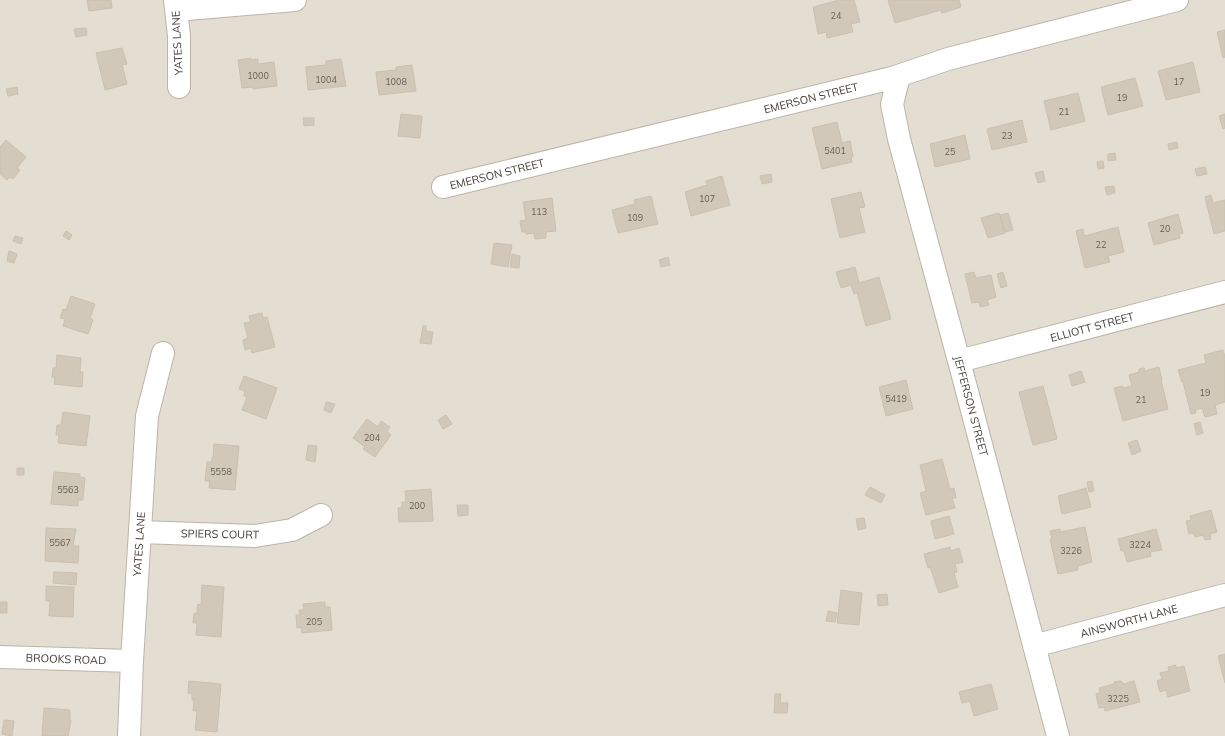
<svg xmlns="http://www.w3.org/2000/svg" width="1225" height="736" viewBox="0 0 1225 736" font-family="Mulish,sans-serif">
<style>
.residential{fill:#e4ded2}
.building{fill:#d2c8ba;stroke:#ccbfad}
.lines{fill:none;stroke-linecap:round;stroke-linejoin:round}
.minor-casing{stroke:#bcb4a7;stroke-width:24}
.minor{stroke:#fff;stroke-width:22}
.labels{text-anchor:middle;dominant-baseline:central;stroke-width:3;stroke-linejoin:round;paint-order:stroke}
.number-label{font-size:9px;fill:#665f56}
.street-label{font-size:11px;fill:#423c34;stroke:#fff}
</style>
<rect width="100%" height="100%" fill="#f1ede4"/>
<path class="residential" d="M 0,0 L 1225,0 L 1225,736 L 0,736 Z"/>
<path class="building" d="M 87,0 L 111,0 L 112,8 L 89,11 Z
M 839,0 L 854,0 L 860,22 L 851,24 L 853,32 L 827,38 L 826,32 L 818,34 L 813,7 Z
M 888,0 L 959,0 L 961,7 L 942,13 L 941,10 L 895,23 Z
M 86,28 L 87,35 L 76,37 L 74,29 Z
M 1225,30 L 1225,57 L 1223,58 L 1217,32 Z
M 122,48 L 127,64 L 122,65 L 127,84 L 105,90 L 96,53 Z
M 251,58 L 251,60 L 258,59 L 258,64 L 274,62 L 277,86 L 253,89 L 253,87 L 242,88 L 238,60 Z
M 341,59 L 346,86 L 308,90 L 306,67 L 326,65 L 326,61 Z
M 1193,62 L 1200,92 L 1166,100 L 1158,71 Z
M 412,65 L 416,91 L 379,95 L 376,72 L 396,70 L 396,67 Z
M 1135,78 L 1143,106 L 1108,115 L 1101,87 Z
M 17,87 L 18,94 L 8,96 L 6,89 Z
M 1078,93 L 1085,121 L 1051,130 L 1044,101 Z
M 401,114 L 422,116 L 420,138 L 398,136 Z
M 1225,114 L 1225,128 L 1223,129 L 1219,116 Z
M 303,118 L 314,118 L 314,125 L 304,126 Z
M 1022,120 L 1027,142 L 992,150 L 987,129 Z
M 837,122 L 842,143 L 850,141 L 853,156 L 851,157 L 852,162 L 822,169 L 812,128 Z
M 965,135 L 970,159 L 935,167 L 930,144 Z
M 6,140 L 26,157 L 17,168 L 20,170 L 13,179 L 10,177 L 7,180 L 0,174 L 0,147 Z
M 1177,142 L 1178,148 L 1169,150 L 1168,144 Z
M 1115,153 L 1116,160 L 1108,161 L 1108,154 Z
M 1103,161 L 1104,168 L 1098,169 L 1097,162 Z
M 1205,167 L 1207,174 L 1197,176 L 1195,169 Z
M 1043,171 L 1045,181 L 1038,183 L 1035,173 Z
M 771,174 L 772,182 L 762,184 L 760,176 Z
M 722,176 L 730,205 L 691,216 L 685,192 L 707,185 L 706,181 Z
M 1114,186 L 1115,193 L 1107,195 L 1105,187 Z
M 861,192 L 865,207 L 859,208 L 865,232 L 840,238 L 831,199 Z
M 1211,195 L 1213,203 L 1225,200 L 1225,231 L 1214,234 L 1205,197 Z
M 651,196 L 658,224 L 618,233 L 612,210 L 635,204 L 634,200 Z
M 552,198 L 556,231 L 546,232 L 546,238 L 535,239 L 534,233 L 526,234 L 526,232 L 522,232 L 520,221 L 526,220 L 523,202 Z
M 999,213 L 1005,233 L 988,238 L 981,218 Z
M 1008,213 L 1013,230 L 1005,232 L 1000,215 Z
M 1178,214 L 1183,233 L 1179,234 L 1180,238 L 1154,245 L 1148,223 Z
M 1118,227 L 1124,252 L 1108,256 L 1110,262 L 1085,268 L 1076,231 L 1083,229 L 1084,236 Z
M 66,231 L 72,235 L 69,240 L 63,236 Z
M 15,236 L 23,238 L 21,244 L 13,241 Z
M 494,243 L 512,245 L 508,267 L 491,264 Z
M 9,251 L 17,254 L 14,263 L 7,261 Z
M 512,254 L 520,256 L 519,268 L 510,267 Z
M 668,257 L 670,265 L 661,267 L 659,260 Z
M 855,267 L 859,283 L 879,277 L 891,319 L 866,326 L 857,293 L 854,294 L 851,285 L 841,288 L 836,272 Z
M 974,272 L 976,278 L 991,275 L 996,297 L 987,300 L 989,305 L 980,307 L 979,302 L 972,303 L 965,274 Z
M 1003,272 L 1007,286 L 1001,288 L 997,274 Z
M 71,296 L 95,304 L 90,318 L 93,320 L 88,334 L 63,326 L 65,319 L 60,318 L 63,309 L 66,310 Z
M 262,313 L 263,318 L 267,317 L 275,347 L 252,353 L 251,348 L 245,350 L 243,340 L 248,338 L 244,323 L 251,322 L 249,316 Z
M 423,326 L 426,326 L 426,331 L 433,332 L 431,344 L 420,343 Z
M 1223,350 L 1225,357 L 1225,402 L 1215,405 L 1217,414 L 1205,417 L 1202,408 L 1195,410 L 1196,413 L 1191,414 L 1183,382 L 1182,382 L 1178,370 L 1206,363 L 1204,355 Z
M 57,355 L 81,358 L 80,372 L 83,372 L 82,387 L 54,384 L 55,378 L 52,377 L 53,368 L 56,368 Z
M 1159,367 L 1162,380 L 1161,380 L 1168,409 L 1123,421 L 1114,388 L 1123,386 L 1123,388 L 1132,386 L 1129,375 L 1139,372 L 1139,369 L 1144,368 L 1145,371 Z
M 1081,371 L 1085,382 L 1072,386 L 1069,375 Z
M 244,376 L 277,388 L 266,419 L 242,410 L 247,397 L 244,396 L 245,391 L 239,389 Z
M 906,380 L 913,409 L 886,416 L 879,387 Z
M 1043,386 L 1057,439 L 1033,445 L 1019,392 Z
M 326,402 L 335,404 L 331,413 L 324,410 Z
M 63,412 L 90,416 L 86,446 L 58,443 L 59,435 L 56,435 L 57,425 L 61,425 Z
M 446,415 L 452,424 L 443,429 L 438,420 Z
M 367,419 L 378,427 L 381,421 L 390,427 L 387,432 L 391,435 L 375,457 L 363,449 L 365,447 L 353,438 Z
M 1200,422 L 1203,433 L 1197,435 L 1194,424 Z
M 1137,440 L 1141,451 L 1132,455 L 1128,443 Z
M 214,444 L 239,446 L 235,490 L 209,488 L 210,481 L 205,481 L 207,462 L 211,462 L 212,458 L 213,458 Z
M 308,445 L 317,446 L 315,462 L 306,460 Z
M 942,459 L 950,489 L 954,488 L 956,498 L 952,498 L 955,508 L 926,515 L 920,493 L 926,491 L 920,465 Z
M 17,468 L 24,468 L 24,475 L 17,475 Z
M 54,472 L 80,474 L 80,477 L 85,478 L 83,500 L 78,500 L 78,506 L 51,504 Z
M 1092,481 L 1094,491 L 1089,492 L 1087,482 Z
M 870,487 L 885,495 L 881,503 L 865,495 Z
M 1086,488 L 1091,507 L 1062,514 L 1058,496 Z
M 431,489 L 433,521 L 399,522 L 398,508 L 402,508 L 402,502 L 406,502 L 405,491 Z
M 457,505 L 468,505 L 468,515 L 458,516 Z
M 1211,510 L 1217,532 L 1210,534 L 1211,539 L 1205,540 L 1203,535 L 1195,537 L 1194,533 L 1189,534 L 1186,521 L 1191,520 L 1190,516 Z
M 949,516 L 954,534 L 935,539 L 931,521 Z
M 864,518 L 866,528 L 858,530 L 856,519 Z
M 1085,527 L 1092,562 L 1078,566 L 1078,570 L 1058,574 L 1050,539 L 1052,539 L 1050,531 L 1060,529 L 1060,532 Z
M 46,528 L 76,529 L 73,546 L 79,546 L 78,563 L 45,561 Z
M 1156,529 L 1162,550 L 1150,552 L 1151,556 L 1127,562 L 1124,551 L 1121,551 L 1118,539 Z
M 950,547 L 951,551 L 959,548 L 963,562 L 955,564 L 957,572 L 954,573 L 958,587 L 939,593 L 930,567 L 928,568 L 924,554 Z
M 54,572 L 77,573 L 76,585 L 53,583 Z
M 202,585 L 224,587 L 221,637 L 196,635 L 197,623 L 193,623 L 194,613 L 197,614 L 198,604 L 201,605 Z
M 46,586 L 74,587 L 73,617 L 49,616 L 50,601 L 46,601 Z
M 841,590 L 862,593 L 859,625 L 837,623 Z
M 887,594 L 888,605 L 878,606 L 877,595 Z
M 0,602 L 7,602 L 7,613 L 0,613 Z
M 325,602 L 325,607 L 330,607 L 332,630 L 302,633 L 301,627 L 297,628 L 296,615 L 300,615 L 299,610 L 304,610 L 303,604 Z
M 828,611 L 837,613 L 835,622 L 826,621 Z
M 1225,654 L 1225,683 L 1218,656 Z
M 1176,665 L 1176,668 L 1184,666 L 1190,691 L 1168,697 L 1166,690 L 1160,692 L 1157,681 L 1162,679 L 1160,673 L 1169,671 L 1168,667 Z
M 189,681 L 221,684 L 217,732 L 195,730 L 197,711 L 193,711 L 194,700 L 192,700 L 192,694 L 188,693 Z
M 1121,681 L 1124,684 L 1134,681 L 1140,702 L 1105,711 L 1104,707 L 1099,708 L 1096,694 L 1100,693 L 1099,688 L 1114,684 L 1114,682 Z
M 991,684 L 998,709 L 974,716 L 970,701 L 962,703 L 959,692 Z
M 775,694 L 781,694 L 780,703 L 788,703 L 787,713 L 774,713 Z
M 44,708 L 70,710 L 70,720 L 71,720 L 68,736 L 42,736 Z
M 4,720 L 14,721 L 12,736 L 2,734 Z"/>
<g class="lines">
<g class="minor-casing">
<path id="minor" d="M 175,0 L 179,36 L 179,87
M 176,10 L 295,0
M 899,76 L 892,104 L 899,139 L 959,361 L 1058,736
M 443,187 L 892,78 L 948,59 L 1177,0
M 959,361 L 1225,292
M 140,532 L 255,536 L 292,530 L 321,515
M 1034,646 L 1225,595
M 0,657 L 132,661
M 129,736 L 132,661 L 147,416 L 163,353"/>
</g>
<use href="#minor" class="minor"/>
</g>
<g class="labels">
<g class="number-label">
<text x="836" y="15">24</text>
<text x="258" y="75">1000</text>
<text x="326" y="79">1004</text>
<text x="396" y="81">1008</text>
<text x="1179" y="81">17</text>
<text x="1122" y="97">19</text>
<text x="1064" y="111">21</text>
<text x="1007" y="135">23</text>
<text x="835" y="150">5401</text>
<text x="950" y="151">25</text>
<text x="707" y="198">107</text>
<text x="539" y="211">113</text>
<text x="635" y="217">109</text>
<text x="1165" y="228">20</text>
<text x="1101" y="244">22</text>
<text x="1205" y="392">19</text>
<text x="896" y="398">5419</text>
<text x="1141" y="399">21</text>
<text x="372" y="437">204</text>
<text x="221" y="471">5558</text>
<text x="68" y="489">5563</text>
<text x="417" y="505">200</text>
<text x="60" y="542">5567</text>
<text x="1140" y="544">3224</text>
<text x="1071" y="550">3226</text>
<text x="314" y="621">205</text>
<text x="1118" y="698">3225</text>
</g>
<g class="street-label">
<text transform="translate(177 43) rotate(-93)">YATES LANE</text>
<text transform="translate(811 98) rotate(-14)">EMERSON STREET</text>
<text transform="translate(497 174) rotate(-14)">EMERSON STREET</text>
<text transform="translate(1092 327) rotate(-15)">ELLIOTT STREET</text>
<text transform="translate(971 406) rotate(75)">JEFFERSON STREET</text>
<text transform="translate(220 534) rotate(1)">SPIERS COURT</text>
<text transform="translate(139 544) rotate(-86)">YATES LANE</text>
<text transform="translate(1129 621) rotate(-15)">AINSWORTH LANE</text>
<text transform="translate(66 659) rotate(2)">BROOKS ROAD</text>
</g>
</g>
</svg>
